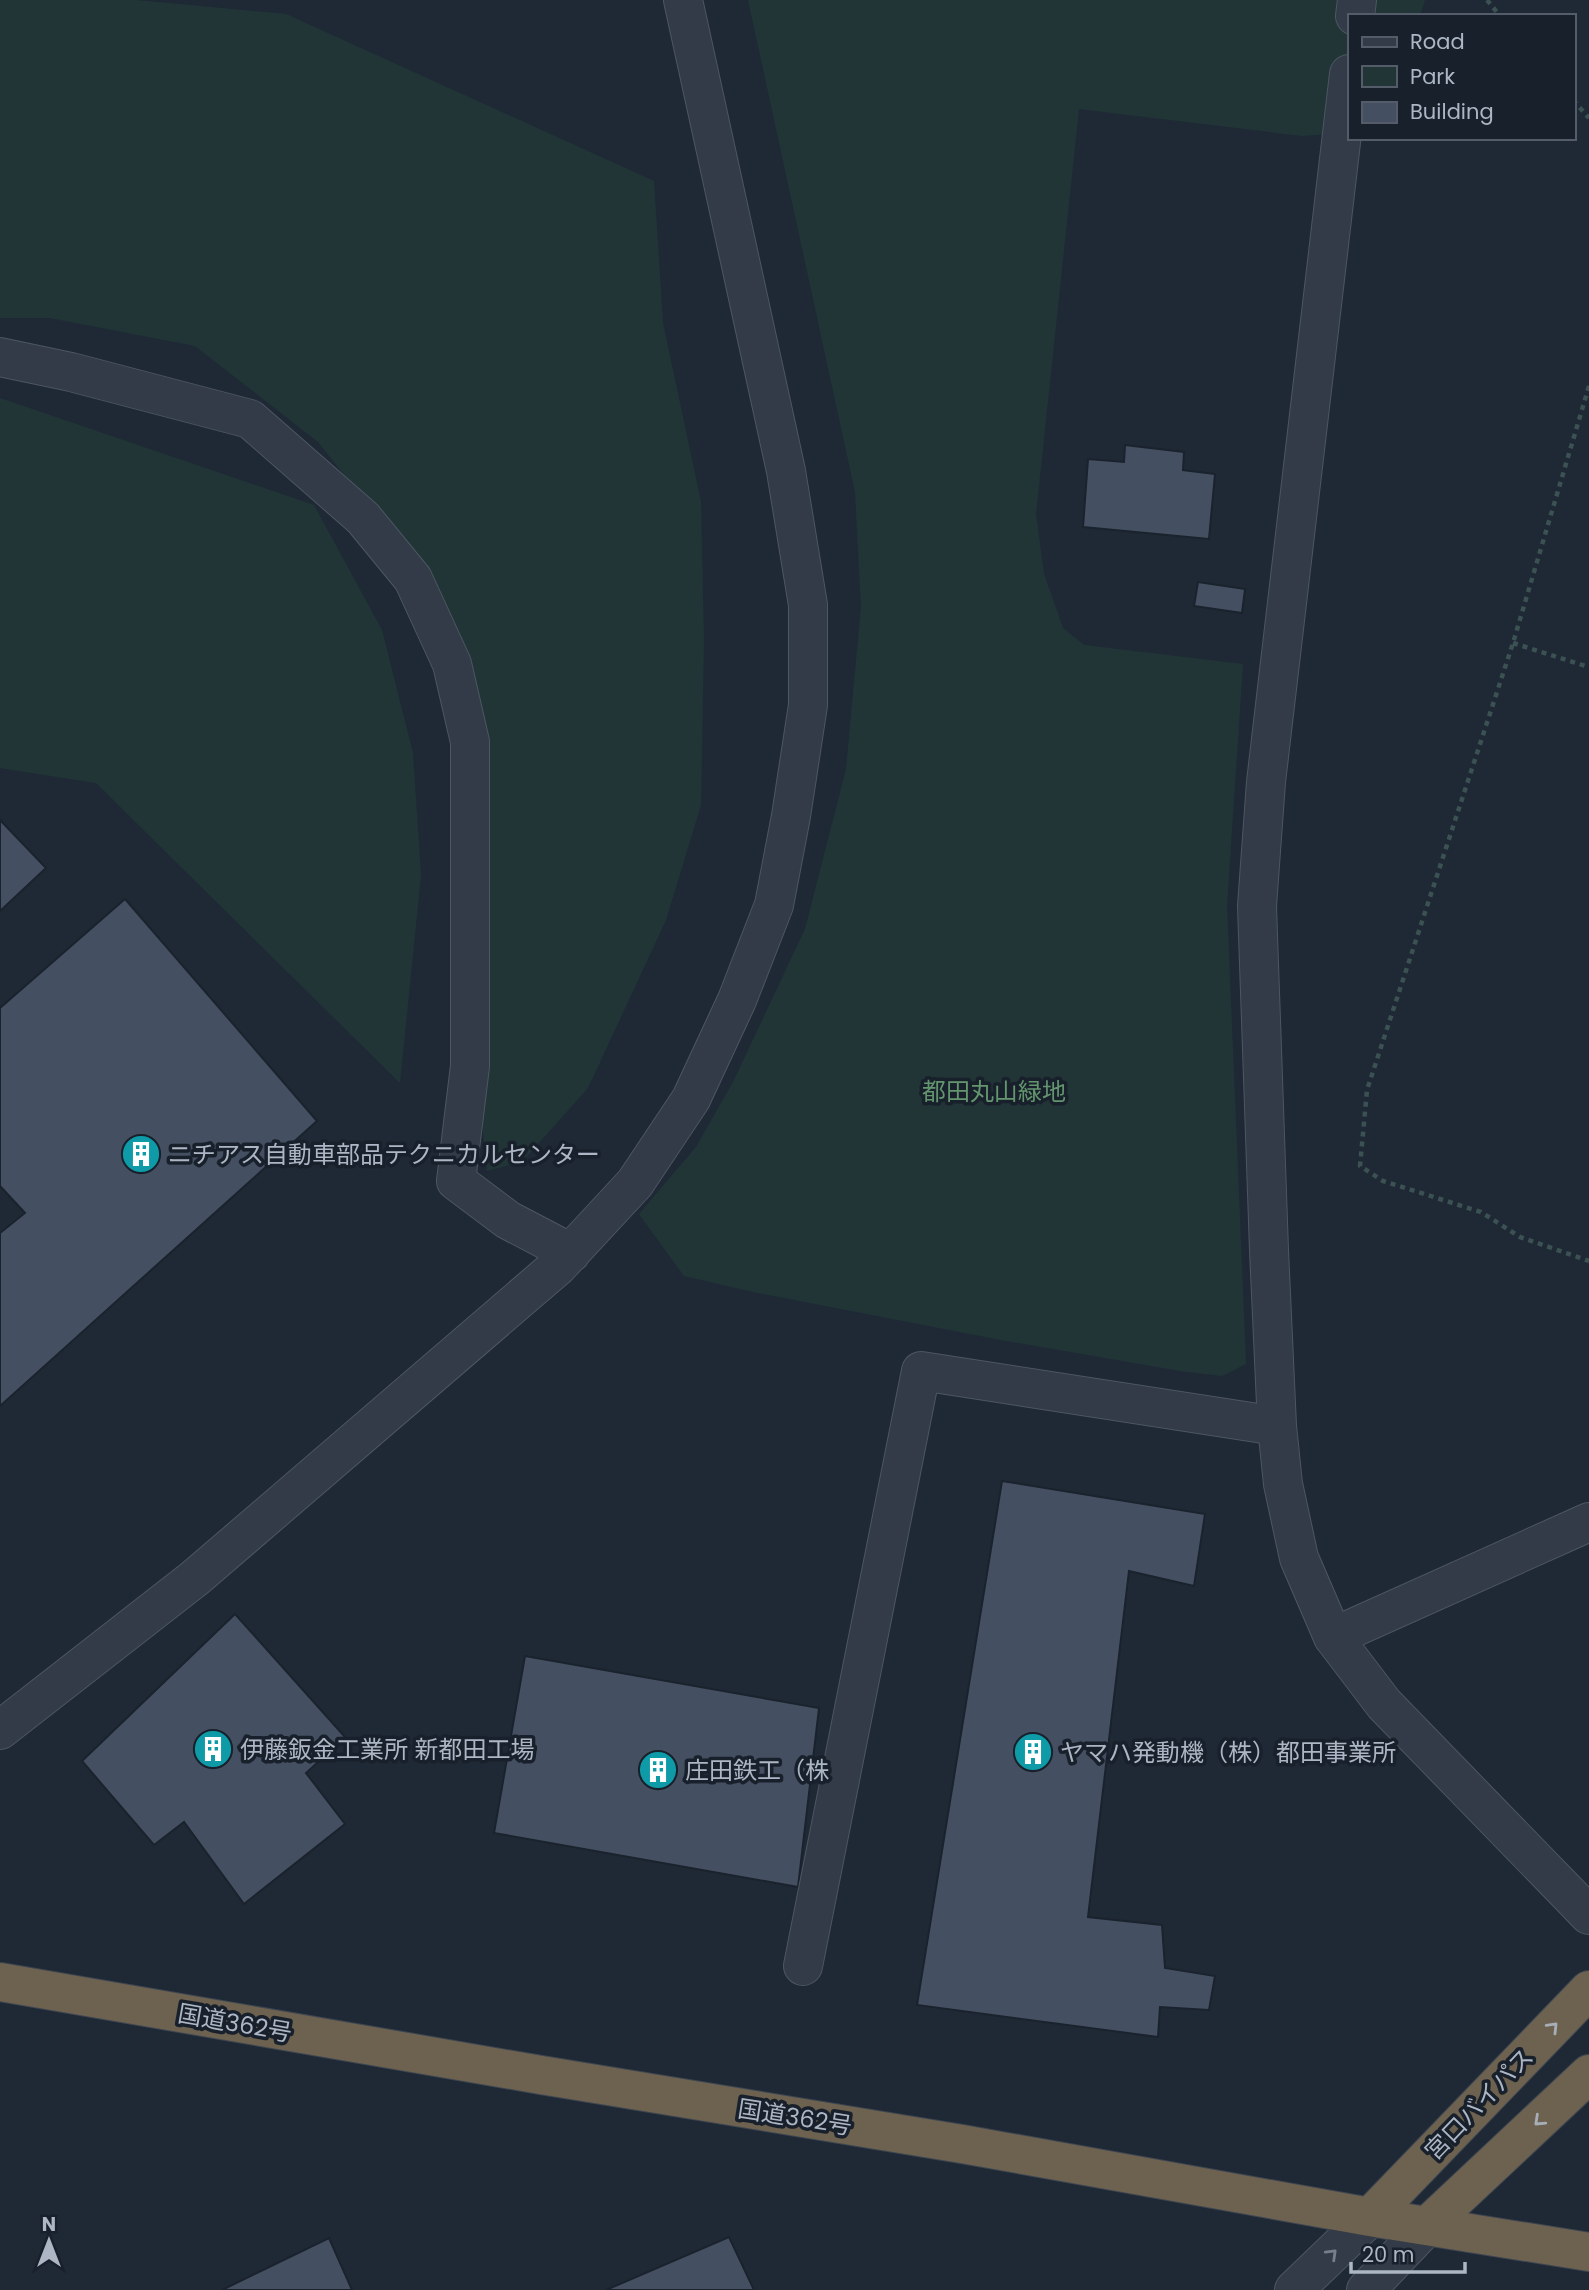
<svg xmlns="http://www.w3.org/2000/svg" width="1589" height="2290" viewBox="0 0 1589 2290" font-family="Poppins,'Noto Sans JP',sans-serif">
<style>
.green{fill:#213537}
.building{fill:#445061;stroke:#1a222d;stroke-width:2}
.lines{fill:none;stroke-linecap:round;stroke-linejoin:round}
.minor-casing{stroke:#4d5662;stroke-width:40}
.highway-casing{stroke:#3d4651;stroke-width:40}
.path{stroke:#3b5152;stroke-width:4.5;stroke-dasharray:5 5;stroke-linecap:butt}
.minor{stroke:#323b47;stroke-width:38}
.highway{stroke:#6d614f;stroke-width:38}
.oneway{stroke:#a6aeb8}
.oneway2{stroke:#757f8c}
.labels{text-anchor:middle;dominant-baseline:central;stroke-width:7;stroke-linejoin:round;paint-order:stroke}
.park-label{font-size:24px;fill:#63956e;stroke:#18202b}
.poi-label{font-size:24px;fill:#acb6c4;stroke:#18202b;text-anchor:start}
.street-label{font-size:24px;fill:#acb6c4;stroke:#18202b}
</style>
<rect width="100%" height="100%" fill="#1f2936"/>
<path class="green" d="M 0,0 L 136,0 L 286,14 L 654,181 L 663,323 L 701,502 L 704,642 L 701,805 L 666,920 L 588,1088 L 522,1162 L 487,1171 L 481,1111 L 480,940 L 434,587 L 318,442 L 195,346 L 50,318 L 0,318 Z
M 748,0 L 1425,0 L 1420,16 L 1349,16 L 1349,133 L 1302,136 L 1079,109 L 1036,514 L 1044,574 L 1063,628 L 1084,645 L 1243,664 L 1227,905 L 1246,1364 L 1222,1376 L 1180,1371 L 1001,1340 L 753,1292 L 684,1276 L 639,1214 L 696,1147 L 733,1082 L 805,929 L 846,769 L 861,607 L 855,492 Z
M 0,398 L 314,505 L 382,630 L 413,753 L 421,875 L 400,1083 L 96,783 L 0,768 Z"/>
<path class="building" d="M 1125,445 L 1184,452 L 1183,470 L 1215,474 L 1209,539 L 1083,527 L 1088,459 L 1124,462 Z
M 1198,582 L 1245,589 L 1242,613 L 1194,606 Z
M 0,820 L 46,868 L 0,911 Z
M 125,899 L 317,1121 L 0,1406 L 0,1233 L 25,1213 L 0,1186 L 0,1008 Z
M 1002,1481 L 1205,1514 L 1194,1586 L 1129,1571 L 1088,1917 L 1162,1925 L 1165,1968 L 1215,1976 L 1209,2010 L 1160,2007 L 1158,2037 L 917,2005 Z
M 235,1614 L 345,1737 L 306,1773 L 345,1824 L 244,1904 L 184,1822 L 154,1845 L 82,1761 Z
M 525,1656 L 819,1708 L 798,1887 L 494,1833 Z
M 729,2237 L 754,2290 L 606,2290 Z
M 329,2238 L 352,2290 L 222,2290 Z"/>
<g class="lines">
<g class="minor-casing">
<path id="minor" d="M 1355,16 L 1357,0
M 1349,74 L 1266,782 L 1257,906 L 1269,1250 L 1277,1426 L 1283,1484 L 1299,1558 L 1333,1637 L 1384,1704 L 1589,1915
M 0,357 L 71,372 L 250,419 L 363,518 L 413,579 L 452,664 L 470,742 L 470,1066 L 456,1181 L 508,1220 L 571,1253
M 1333,1637 L 1589,1522
M 0,1730 L 195,1578 L 558,1266 L 635,1183 L 691,1099 L 737,1000 L 774,905 L 791,816 L 808,705 L 808,605 L 786,471 L 683,0
M 803,1966 L 921,1371 L 1277,1426
M 1294,2290 L 1370,2217
M 1366,2290 L 1427,2226"/>
</g>
<g class="highway-casing">
<path id="highway" d="M 0,1982 L 541,2075 L 962,2144 L 1370,2217 L 1589,2252
M 1370,2217 L 1589,1990
M 1427,2226 L 1589,2074"/>
</g>
<path class="path" d="M 1487,0 L 1500,16
M 1573,100 L 1589,118
M 1589,386 L 1513,643 L 1367,1090 L 1360,1166 L 1383,1181 L 1481,1212 L 1520,1237 L 1589,1261
M 1513,643 L 1589,667"/>
<use href="#minor" class="minor"/>
<use href="#highway" class="highway"/>
</g>
<defs><path id="oneway-chevron" d="M-2-3.5L2.5 0L-2 3.5" fill="none" stroke-width="1.6" stroke-linecap="round" stroke-linejoin="round" transform="scale(1.75)"/></defs>
<g class="oneway">
<use href="#oneway-chevron" transform="translate(1553 2027) rotate(-46)"/>
<use href="#oneway-chevron" transform="translate(1539 2121) rotate(137)"/>
</g>
<use class="oneway2" href="#oneway-chevron" transform="translate(1332 2254) rotate(-44)"/>
<defs>
<g id="building-disc" transform="scale(2.0125)"><circle r="9.5" fill="#0f9aa8" stroke="#18202b"/><path d="M-4-6H4V6H1V3H-1V6H-4ZM-2.5-4.3h1.7v1.8h-1.7ZM.8-4.3h1.7v1.8H.8ZM-2.5-1h1.7V.8h-1.7ZM.8-1h1.7V.8H.8Z" fill="#fff"/></g>
</defs>
<g fill-rule="evenodd">
<use href="#building-disc" x="141" y="1154"/>
<use href="#building-disc" x="213" y="1749"/>
<use href="#building-disc" x="1033" y="1752"/>
<use href="#building-disc" x="658" y="1770"/>
</g>
<g class="labels">
<g class="park-label">
<text x="994" y="1091">都田丸山緑地</text>
</g>
<g class="poi-label">
<text x="168" y="1154">ニチアス自動車部品テクニカルセンター</text>
<text x="240" y="1749">伊藤鈑金工業所 新都田工場</text>
<text x="1060" y="1752">ヤマハ発動機（株）都田事業所</text>
<text x="685" y="1770">庄田鉄工（株</text>
</g>
<g class="street-label">
<text transform="translate(235 2023) rotate(10)">国道362号</text>
<text transform="translate(1479 2104) rotate(-46)">宮口バイパス</text>
<text transform="translate(795 2117) rotate(9)">国道362号</text>
</g>
</g>
<rect x="1348" y="14" width="228" height="126" fill="#18202b" stroke="#535c68" stroke-width="2"/>
<rect x="1362" y="37" width="35" height="10" fill="#323b47" stroke="#535c68" stroke-width="2"/>
<text x="1410" y="49" font-size="21" fill="#acb6c4">Road</text>
<rect x="1362" y="66" width="35" height="21" fill="#213537" stroke="#535c68" stroke-width="2"/>
<text x="1410" y="84" font-size="21" fill="#acb6c4">Park</text>
<rect x="1362" y="102" width="35" height="21" fill="#445061" stroke="#535c68" stroke-width="2"/>
<text x="1410" y="119" font-size="21" fill="#acb6c4">Building</text>
<g transform="translate(49 2241)" stroke="#18202b" stroke-width="5" paint-order="stroke">
<path d="M0-5L12 26L0 18L-12 26Z" fill="#acb6c4"/>
<text y="-10" font-size="19" font-weight="bold" text-anchor="middle" fill="#acb6c4">N</text>
</g>
<path d="M1351 2262v10h114v-10" fill="none" stroke="#acb6c4" stroke-width="3.5"/>
<text x="1362" y="2262" font-size="21" fill="#acb6c4" stroke="#18202b" stroke-width="5" paint-order="stroke">20 m</text>
</svg>
